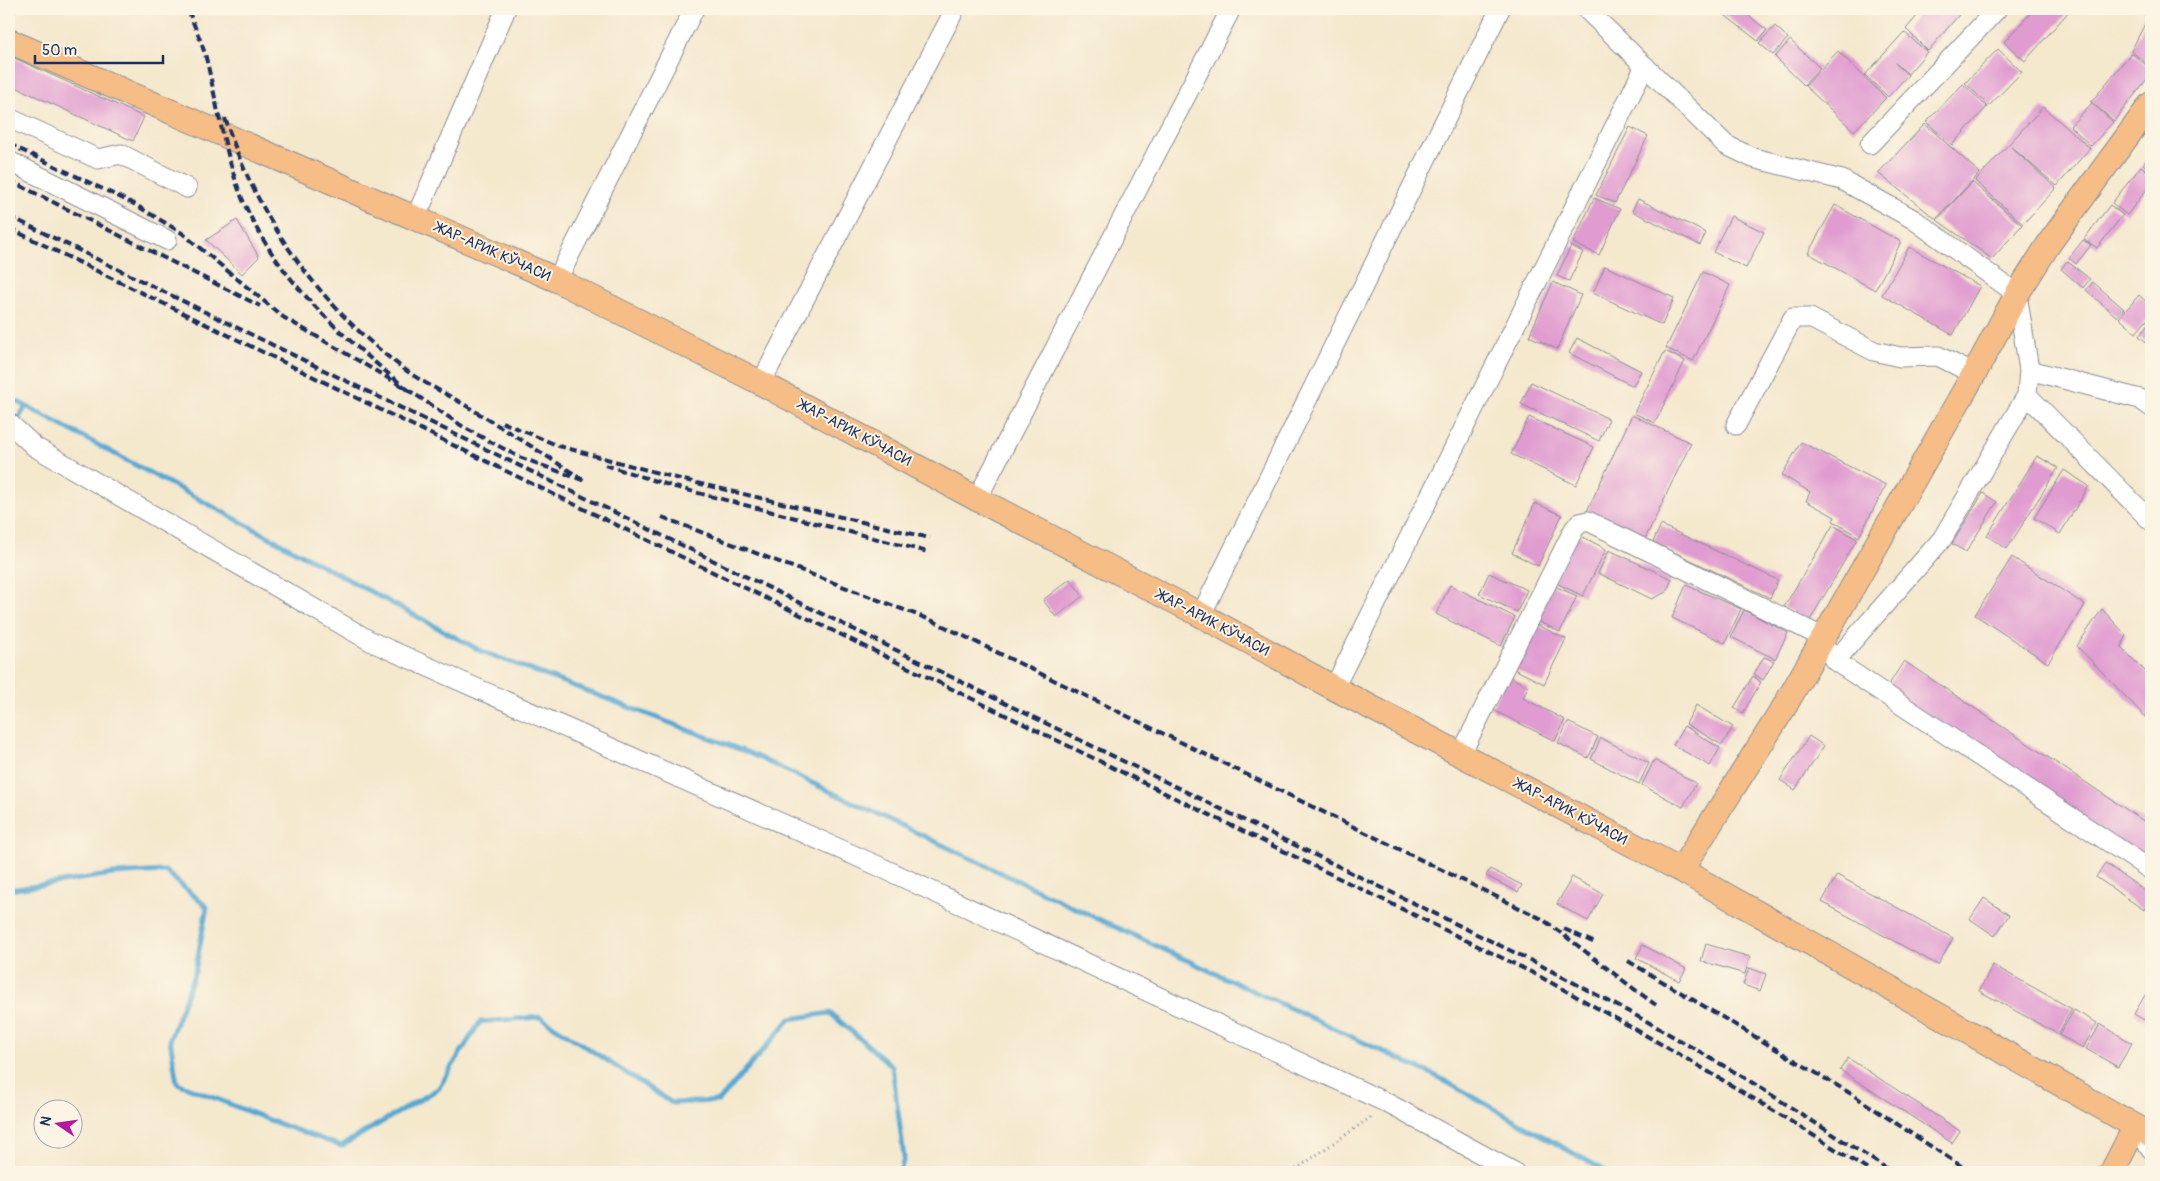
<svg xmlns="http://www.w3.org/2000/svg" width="2160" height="1181" viewBox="0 0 2160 1181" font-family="Pangolin,sans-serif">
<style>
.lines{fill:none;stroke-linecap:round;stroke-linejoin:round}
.stream{stroke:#57a9d2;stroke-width:5}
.building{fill:#e09bd0}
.minor-casing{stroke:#888c96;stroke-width:21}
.major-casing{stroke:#888c96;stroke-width:26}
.path{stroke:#888c96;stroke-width:3;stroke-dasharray:1 4;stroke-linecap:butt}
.minor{stroke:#fff;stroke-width:19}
.major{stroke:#f6be86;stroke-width:24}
.rail{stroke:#1b2f5e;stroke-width:4;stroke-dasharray:8 4;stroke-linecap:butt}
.labels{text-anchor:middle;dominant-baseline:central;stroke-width:4;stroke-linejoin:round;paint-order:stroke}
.street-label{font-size:15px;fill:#1b2f5e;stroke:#fcf5e5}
</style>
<rect width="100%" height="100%" fill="#fcf5e5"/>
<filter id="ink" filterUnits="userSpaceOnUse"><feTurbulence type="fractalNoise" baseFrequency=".02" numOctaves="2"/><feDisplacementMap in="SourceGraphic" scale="10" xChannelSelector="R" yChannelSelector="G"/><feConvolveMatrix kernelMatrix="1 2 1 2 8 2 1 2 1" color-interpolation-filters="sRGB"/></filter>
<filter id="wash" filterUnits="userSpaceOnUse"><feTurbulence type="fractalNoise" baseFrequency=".0096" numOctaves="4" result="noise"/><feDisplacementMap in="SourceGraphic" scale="20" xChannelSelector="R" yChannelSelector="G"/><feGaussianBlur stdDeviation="1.12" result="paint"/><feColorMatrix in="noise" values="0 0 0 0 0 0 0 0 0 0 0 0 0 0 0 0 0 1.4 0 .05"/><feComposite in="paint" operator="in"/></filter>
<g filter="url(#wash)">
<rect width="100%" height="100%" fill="#f4e8cd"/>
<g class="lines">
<path class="stream" d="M 9,397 L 481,651 L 749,753 L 1094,917 L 1436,1076 L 1607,1172
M 16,423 L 26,406
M 9,890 L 113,874 L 165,871 L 207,907 L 195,972 L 170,1039 L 177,1083 L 277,1123 L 341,1146 L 438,1089 L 480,1022 L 540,1017 L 672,1103 L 719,1101 L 790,1019 L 830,1013 L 892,1066 L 904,1157 L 900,1172"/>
</g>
<g id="blocks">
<path class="building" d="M 1717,9 L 1740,9 L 1767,30 L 1758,41 Z
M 1923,9 L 1964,9 L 1928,51 L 1906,29 Z
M 2034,9 L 2071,9 L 2025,61 L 2004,42 Z
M 2151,12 L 2151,67 L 2131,51 Z
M 1775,26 L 1788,38 L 1773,55 L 1759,43 Z
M 1904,32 L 1927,52 L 1908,74 L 1895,63 L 1908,75 L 1888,97 L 1865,75 Z
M 1790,40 L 1820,68 L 1804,85 L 1775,57 Z
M 1998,49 L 2022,72 L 1989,106 L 1965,83 Z
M 1838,51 L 1886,98 L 1854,131 L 1805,86 Z
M 2131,53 L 2151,69 L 2151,74 L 2114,121 L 2091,102 Z
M 10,56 L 144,117 L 133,141 L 9,84 Z
M 1963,84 L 1987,107 L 1952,145 L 1926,122 Z
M 2092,103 L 2113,122 L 2091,146 L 2070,126 Z
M 2043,107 L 2090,148 L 2057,186 L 2011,147 L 2056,188 L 2023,224 L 1975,181 Z
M 1925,124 L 1980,173 L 1936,219 L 1878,173 Z
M 1630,127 L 1648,136 L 1615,203 L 1596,195 Z
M 2151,155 L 2151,170 L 2143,164 Z
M 2141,166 L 2151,174 L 2151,184 L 2127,215 L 2112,203 Z
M 1972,182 L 2022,225 L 1992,259 L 1937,220 Z
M 1594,198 L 1620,209 L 1599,255 L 1573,243 Z
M 1638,199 L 1706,233 L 1700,245 L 1632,211 Z
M 1835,205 L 1901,242 L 1875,290 L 1808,253 Z
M 2110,205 L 2123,215 L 2097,248 L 2084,239 Z
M 1731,216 L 1764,232 L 1746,268 L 1713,252 Z
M 237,220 L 259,257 L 242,274 L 206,240 Z
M 2083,240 L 2091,245 L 2076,264 L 2069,258 Z
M 1571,246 L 1583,252 L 1569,281 L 1557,276 Z
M 1909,247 L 1980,286 L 1953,335 L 1882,295 Z
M 2067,261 L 2090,279 L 2083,288 L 2061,269 Z
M 1605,266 L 1674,298 L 1662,325 L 1593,293 Z
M 1703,272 L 1730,285 L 1693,361 L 1666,348 Z
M 1553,282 L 1581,295 L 1557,349 L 1529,336 Z
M 2093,282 L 2124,309 L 2117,317 L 2086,290 Z
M 2139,295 L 2151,306 L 2151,315 L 2136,333 L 2119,318 Z
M 2151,321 L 2151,346 L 2139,336 Z
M 1577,338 L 1641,371 L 1633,386 L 1569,353 Z
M 1665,351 L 1685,361 L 1655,423 L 1634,413 Z
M 1531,382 L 1609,419 L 1599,441 L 1521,404 Z
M 1632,415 L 1691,443 L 1645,539 L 1587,511 Z
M 1529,417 L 1594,447 L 1576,485 L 1511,454 Z
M 1801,442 L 1886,485 L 1859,537 L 1833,521 L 1835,517 L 1806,501 L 1810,492 L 1782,475 Z
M 2037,456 L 2058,468 L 2007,549 L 1987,536 Z
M 2064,470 L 2089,486 L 2060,534 L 2034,518 Z
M 1983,493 L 1997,502 L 1966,552 L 1952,544 Z
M 1535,503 L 1562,515 L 1538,566 L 1512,553 Z
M 1661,525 L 1778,580 L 1770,598 L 1653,542 Z
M 1833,525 L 1857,539 L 1809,622 L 1784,607 Z
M 1577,534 L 1606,549 L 1583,596 L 1554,582 Z
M 1609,550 L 1672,579 L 1666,592 L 1652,599 L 1598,573 Z
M 2012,557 L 2085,605 L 2048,663 L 1975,615 Z
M 1489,573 L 1527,590 L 1517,612 L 1479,594 Z
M 1070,579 L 1083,596 L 1056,617 L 1043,600 Z
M 1450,585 L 1515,617 L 1501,646 L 1436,614 Z
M 1552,585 L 1577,596 L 1560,632 L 1535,620 Z
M 1686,585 L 1741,609 L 1725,643 L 1672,618 Z
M 2102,609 L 2126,635 L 2121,647 L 2151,677 L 2151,723 L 2077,646 Z
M 1744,610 L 1788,633 L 1775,659 L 1731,637 Z
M 1533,623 L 1566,639 L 1544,684 L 1512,668 Z
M 1764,657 L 1774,661 L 1763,680 L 1754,674 Z
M 1904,661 L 2151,826 L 2151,865 L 1884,692 Z
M 1508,675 L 1528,687 L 1523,698 L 1565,720 L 1555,741 L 1491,709 Z
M 1753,676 L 1761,682 L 1743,713 L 1734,708 Z
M 1696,705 L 1733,727 L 1722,745 L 1686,724 Z
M 1568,722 L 1598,737 L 1588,758 L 1558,743 Z
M 1684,726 L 1720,748 L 1710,766 L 1673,745 Z
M 1809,736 L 1824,746 L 1795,790 L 1780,780 Z
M 1601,738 L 1649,763 L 1639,784 L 1591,759 Z
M 1654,760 L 1696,783 L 1683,807 L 1642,785 Z
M 2105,863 L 2151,895 L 2151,900 L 2144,910 L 2096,877 Z
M 1490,869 L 1522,885 L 1518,892 L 1486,876 Z
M 1837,875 L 1953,938 L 1938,965 L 1822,902 Z
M 1572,877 L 1603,894 L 1588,921 L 1557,904 Z
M 1984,898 L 2009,915 L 1995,936 L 1970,919 Z
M 1706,944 L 1750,957 L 1745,974 L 1701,961 Z
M 1643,945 L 1686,969 L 1679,981 L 1636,958 Z
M 1993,965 L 2072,1009 L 2058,1034 L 1979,991 Z
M 1749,968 L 1766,974 L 1760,991 L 1743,985 Z
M 2151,985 L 2151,1024 L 2134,1014 Z
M 2074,1010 L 2097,1023 L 2083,1048 L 2059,1035 Z
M 2100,1024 L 2132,1043 L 2118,1067 L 2086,1049 Z
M 1848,1058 L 1960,1131 L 1952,1143 L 1840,1070 Z"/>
</g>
</g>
<g filter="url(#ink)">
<use href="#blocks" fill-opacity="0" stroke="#888c96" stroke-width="1"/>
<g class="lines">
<g class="minor-casing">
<path id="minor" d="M 1586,9 L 1726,145 L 1753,158 L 1842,180 L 1913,219 L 2017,294 L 2029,370 L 2027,395 L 1942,539 L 1835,661
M 9,118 L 98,159 L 121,154 L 187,188
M 1870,144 L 1997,9
M 9,161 L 167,240
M 416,217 L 506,9
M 557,280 L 694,9
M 2029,370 L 2140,399 L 2151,407
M 761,383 L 955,9
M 2027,395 L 2151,521
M 9,423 L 35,447 L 372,642 L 876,865 L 1389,1104 L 1514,1172
M 1736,425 L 1793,318 L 1810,318 L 1874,351 L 1900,357 L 1938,356 L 1974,374
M 977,499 L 1231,9
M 1201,615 L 1500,9
M 1828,651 L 1835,661 L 2151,870
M 1334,688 L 1645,66
M 1461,754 L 1574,529 L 1580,523 L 1588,521 L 1824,638
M 2135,1127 L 2151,1149"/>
</g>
<g class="major-casing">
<path id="major" d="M 9,41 L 557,280 L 761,383 L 977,499 L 1201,615 L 1334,688 L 1681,870 L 2151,1135
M 1681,870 L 1783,709 L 1974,374 L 2017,294 L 2050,242 L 2151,104
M 2112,1172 L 2135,1127"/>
</g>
<path class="path" d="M 1292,1172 L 1374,1115"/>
<use href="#minor" class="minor"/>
<use href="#major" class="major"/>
<path class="rail" d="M 225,118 C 257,220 324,312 411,374 C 431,387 453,397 473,410 C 511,433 548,457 585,481 L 519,457 L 465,428 L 407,389
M 9,144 L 134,204 L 182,233 L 283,317 L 407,389 C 342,336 275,278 242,198 C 225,155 218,108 207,62 C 203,44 194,26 188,9
M 9,180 L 260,306
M 9,216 L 1542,966 L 1648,1022 L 1745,1078 L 1892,1172
M 9,228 L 1535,974 C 1650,1036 1761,1101 1871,1172
M 502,422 L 559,446 L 680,479 L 930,538
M 605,465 L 675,487 L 928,552
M 662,517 L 933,621 L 1542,919 C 1581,947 1617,977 1656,1005
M 1564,929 L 1595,943
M 1628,961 L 1853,1095 L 1970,1172"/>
</g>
</g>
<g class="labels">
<g class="street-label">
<text transform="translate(493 252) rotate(24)">ЖАР-АРИК КЎЧАСИ</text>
<text transform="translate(855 433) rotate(28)">ЖАР-АРИК КЎЧАСИ</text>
<text transform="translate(1213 623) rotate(28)">ЖАР-АРИК КЎЧАСИ</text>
<text transform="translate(1571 812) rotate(28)">ЖАР-АРИК КЎЧАСИ</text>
</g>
</g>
<rect width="2160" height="1181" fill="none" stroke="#fcf5e5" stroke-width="30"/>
<g transform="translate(58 1124) rotate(283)"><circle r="24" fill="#fcf5e5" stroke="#a2a6af"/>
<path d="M0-4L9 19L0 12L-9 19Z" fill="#b5179e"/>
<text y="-8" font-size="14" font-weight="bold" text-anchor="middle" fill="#1b2f5e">N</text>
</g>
<path d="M35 55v8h128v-8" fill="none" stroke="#1b2f5e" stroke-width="2.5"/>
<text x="42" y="55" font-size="15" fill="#1b2f5e" stroke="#fcf5e5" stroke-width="4" paint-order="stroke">50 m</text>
</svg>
